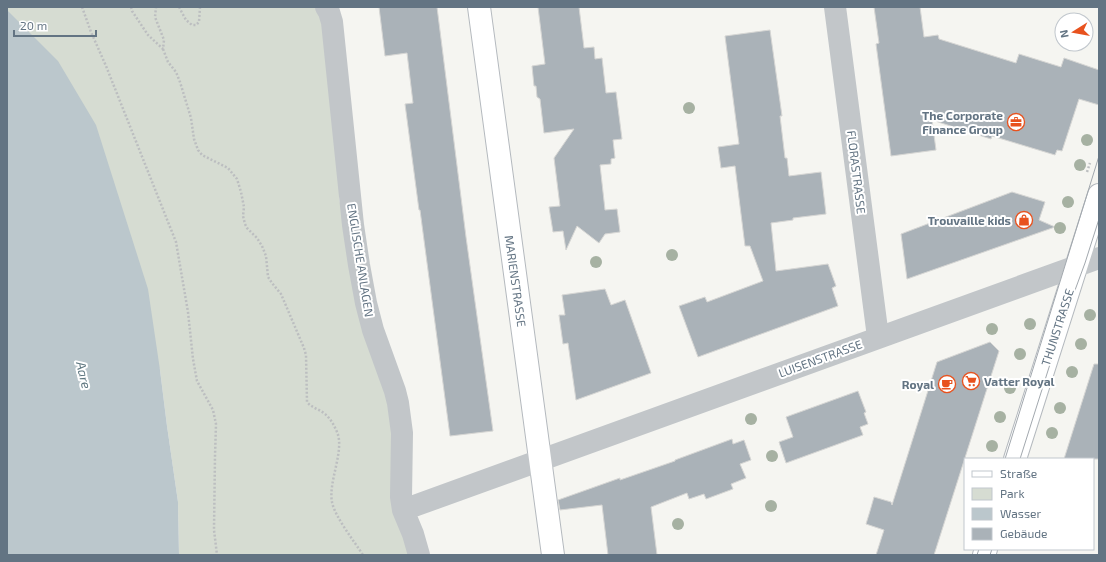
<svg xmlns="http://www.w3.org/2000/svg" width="1106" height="562" viewBox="0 0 1106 562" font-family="'Exo 2',sans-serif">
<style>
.green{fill:#d6dcd2}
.water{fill:#bbc7cc}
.building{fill:#aab2b8;stroke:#d6d6d4}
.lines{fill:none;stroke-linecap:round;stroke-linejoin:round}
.secondary-casing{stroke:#b4b9be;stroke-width:24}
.path{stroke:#bcbec0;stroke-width:2.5;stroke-dasharray:2 2;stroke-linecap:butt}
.street{stroke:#c2c6c9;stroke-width:22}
.secondary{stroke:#fff;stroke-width:22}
.tram{stroke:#a2a8ae;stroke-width:1}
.tree{fill:#a6b1a2}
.labels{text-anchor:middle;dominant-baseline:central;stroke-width:4;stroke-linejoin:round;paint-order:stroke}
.poi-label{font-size:12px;font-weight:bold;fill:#637483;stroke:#fff;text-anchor:end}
.street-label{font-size:12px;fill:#637483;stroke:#fff}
.water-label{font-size:13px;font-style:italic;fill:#5f7780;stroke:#fff}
</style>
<rect width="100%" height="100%" fill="#f5f5f1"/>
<path class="green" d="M 7,7 L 324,7 L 339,111 L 339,198 L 364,327 L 391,393 L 417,555 L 179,555 L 178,502 L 167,426 L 160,370 L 7,10 Z"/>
<path class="water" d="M 7,10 L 58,61 L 96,125 L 148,289 L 160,370 L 167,426 L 178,502 L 179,555 L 7,555 Z"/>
<path class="building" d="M 379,7 L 437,7 L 466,237 L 493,431 L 450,436 L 420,210 L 419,210 L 405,104 L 413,103 L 407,53 L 385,56 Z
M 538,7 L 579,7 L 584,48 L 594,47 L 595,59 L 602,58 L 606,93 L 616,92 L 622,139 L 613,140 L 615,158 L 611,159 L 611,164 L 600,165 L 605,210 L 617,209 L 620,232 L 605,234 L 599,243 L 577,226 L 566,250 L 563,231 L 553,232 L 549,207 L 560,206 L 554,158 L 574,129 L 544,133 L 540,99 L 537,97 L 536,86 L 534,86 L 532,66 L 545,64 Z
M 874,7 L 920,7 L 924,37 L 938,35 L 939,39 L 1016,63 L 1019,54 L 1061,67 L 1064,58 L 1099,70 L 1099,105 L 1079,99 L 1062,151 L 1057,150 L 1055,155 L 992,136 L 991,139 L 932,120 L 936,150 L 891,156 L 876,44 L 879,43 Z
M 770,30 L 782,116 L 780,116 L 785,158 L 787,158 L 789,176 L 821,172 L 826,214 L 793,218 L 793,220 L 771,223 L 776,271 L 828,264 L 836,286 L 832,288 L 838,306 L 698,357 L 679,306 L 705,297 L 707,302 L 763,281 L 750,246 L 745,246 L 735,166 L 721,168 L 718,147 L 739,144 L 725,36 Z
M 1012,192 L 1045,202 L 1039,220 L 1055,227 L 907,279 L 901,234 Z
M 605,289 L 611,305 L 625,300 L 651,373 L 576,400 L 568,343 L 563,344 L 559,315 L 565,315 L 562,295 Z
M 990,342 L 999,351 L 934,555 L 876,555 L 884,530 L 866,524 L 870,511 L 874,497 L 891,502 L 892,505 L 937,362 Z
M 1094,364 L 1099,364 L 1099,459 L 1064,459 Z
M 858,391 L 866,412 L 864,413 L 868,424 L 860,427 L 863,435 L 786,463 L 779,442 L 793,437 L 786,417 Z
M 732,439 L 733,444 L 744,440 L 751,460 L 740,464 L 746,478 L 731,484 L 733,489 L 706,499 L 704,494 L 689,499 L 687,493 L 651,507 L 657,555 L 608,555 L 602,505 L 560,510 L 558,500 L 620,478 L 620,480 L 675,461 L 675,460 Z"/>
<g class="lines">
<g class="secondary-casing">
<path id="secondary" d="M 479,7 L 553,555
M 1015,459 L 1099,195
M 984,555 L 986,549"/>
</g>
<path class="path" d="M 82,7 L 91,32 L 106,66 L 176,242 L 188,312 L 193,359 L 197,381 L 213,410 L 216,424 L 215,456 L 214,530 L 217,555
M 131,7 L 132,11 L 148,35 L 163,49 L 164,40 L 155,17 L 156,7
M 179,7 L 186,20 L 192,25 L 196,25 L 199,22 L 200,7
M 163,49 L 168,62 L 176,72 L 180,82 L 191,118 L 194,139 L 198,150 L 202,155 L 228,168 L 237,179 L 241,192 L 244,207 L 243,216 L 245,224 L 247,228 L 257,238 L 262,246 L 266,256 L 268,277 L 272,283 L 281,294 L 304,348 L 306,355 L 307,402 C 312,408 319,409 325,414 C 330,418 334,425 337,432 C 345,450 328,482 332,502 C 335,517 354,541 363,555
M 1087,172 L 1090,163"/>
<path class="street" d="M 326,7 L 329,12 L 332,22 L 353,225 L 359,265 L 366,303 L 373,330 L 395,391 L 398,403 L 402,433 L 401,497 L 403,510 L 413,534 L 419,555
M 835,7 L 878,337
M 403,510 L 1099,258"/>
<use href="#secondary" class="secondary"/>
<path class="tram" d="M 1005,459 L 1099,156
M 1020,459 L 1064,320 L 1085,263 L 1099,219
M 977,555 L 979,549
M 990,555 L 992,549"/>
</g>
<g class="tree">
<circle cx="689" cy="108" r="6"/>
<circle cx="1087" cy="140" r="6"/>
<circle cx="1080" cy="165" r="6"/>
<circle cx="1068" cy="202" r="6"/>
<circle cx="1060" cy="228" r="6"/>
<circle cx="672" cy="255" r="6"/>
<circle cx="596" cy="262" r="6"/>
<circle cx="1090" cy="315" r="6"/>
<circle cx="1030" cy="324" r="6"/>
<circle cx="992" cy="329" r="6"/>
<circle cx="1081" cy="344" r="6"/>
<circle cx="1020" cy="354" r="6"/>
<circle cx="1072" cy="372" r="6"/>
<circle cx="1010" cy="388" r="6"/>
<circle cx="1060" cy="408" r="6"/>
<circle cx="1000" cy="417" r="6"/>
<circle cx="751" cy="419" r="6"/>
<circle cx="1052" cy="433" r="6"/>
<circle cx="992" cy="446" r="6"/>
<circle cx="772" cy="456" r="6"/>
<circle cx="771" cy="506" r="6"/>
<circle cx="678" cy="524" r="6"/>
</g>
<defs>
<g id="office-ring" transform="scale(0.9)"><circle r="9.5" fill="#fff" stroke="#e8521e" stroke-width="1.5"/><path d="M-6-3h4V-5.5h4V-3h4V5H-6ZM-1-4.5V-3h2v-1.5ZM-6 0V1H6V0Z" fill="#e8521e"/></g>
<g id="shop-ring" transform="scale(0.9)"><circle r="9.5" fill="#fff" stroke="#e8521e" stroke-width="1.5"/><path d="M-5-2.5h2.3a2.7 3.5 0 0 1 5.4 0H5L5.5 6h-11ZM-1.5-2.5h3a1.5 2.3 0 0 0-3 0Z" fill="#e8521e"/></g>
<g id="supermarket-ring" transform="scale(0.9)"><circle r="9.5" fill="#fff" stroke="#e8521e" stroke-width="1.5"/><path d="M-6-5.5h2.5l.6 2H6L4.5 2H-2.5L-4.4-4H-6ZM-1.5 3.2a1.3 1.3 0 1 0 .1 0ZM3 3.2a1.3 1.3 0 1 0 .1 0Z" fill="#e8521e"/></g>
<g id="cafe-ring" transform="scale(0.9)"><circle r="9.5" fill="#fff" stroke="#e8521e" stroke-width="1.5"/><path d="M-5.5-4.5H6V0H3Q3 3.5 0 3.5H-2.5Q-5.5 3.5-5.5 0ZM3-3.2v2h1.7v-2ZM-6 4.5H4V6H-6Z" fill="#e8521e"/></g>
</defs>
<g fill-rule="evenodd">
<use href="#office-ring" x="1016" y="122"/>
<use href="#shop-ring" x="1024" y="220"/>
<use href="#supermarket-ring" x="971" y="381"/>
<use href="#cafe-ring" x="947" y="384"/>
</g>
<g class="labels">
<g class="poi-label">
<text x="1003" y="115">The Corporate<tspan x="1003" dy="14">Finance Group</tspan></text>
<text x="1011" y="220">Trouvaille kids</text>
<text x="984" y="381" text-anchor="start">Vatter Royal</text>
<text x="934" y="384">Royal</text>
</g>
<g class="street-label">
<text transform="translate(857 172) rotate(83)">FLORASTRASSE</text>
<text transform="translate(361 260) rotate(81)">ENGLISCHE ANLAGEN</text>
<text transform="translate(516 281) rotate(82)">MARIENSTRASSE</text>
<text transform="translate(1057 327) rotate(-72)">THUNSTRASSE</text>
<text transform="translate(820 358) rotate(-20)">LUISENSTRASSE</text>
</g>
<g class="water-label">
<text transform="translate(84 375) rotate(77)">Aare</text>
</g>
</g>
<rect width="1106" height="562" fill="none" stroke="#637483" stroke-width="16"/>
<rect x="964" y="458" width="130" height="92" fill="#ffffff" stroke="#c1c7cd"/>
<rect x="972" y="471" width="20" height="6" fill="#ffffff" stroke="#c1c7cd"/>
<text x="1000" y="478" font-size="12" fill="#637483">Straße</text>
<rect x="972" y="488" width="20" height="12" fill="#d6dcd2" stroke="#c1c7cd"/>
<text x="1000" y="498" font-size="12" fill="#637483">Park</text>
<rect x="972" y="508" width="20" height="12" fill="#bbc7cc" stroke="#c1c7cd"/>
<text x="1000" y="518" font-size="12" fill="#637483">Wasser</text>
<rect x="972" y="528" width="20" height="12" fill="#aab2b8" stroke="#c1c7cd"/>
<text x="1000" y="538" font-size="12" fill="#637483">Gebäude</text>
<g transform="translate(1074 32) rotate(259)"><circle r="19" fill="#ffffff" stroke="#c1c7cd"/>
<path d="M0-3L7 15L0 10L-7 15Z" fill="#e8521e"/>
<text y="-6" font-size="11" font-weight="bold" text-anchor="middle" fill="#637483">N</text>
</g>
<path d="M14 30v6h82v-6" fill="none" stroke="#637483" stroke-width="2"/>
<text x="20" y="30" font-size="12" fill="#637483" stroke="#ffffff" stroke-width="3" paint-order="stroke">20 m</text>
</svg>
